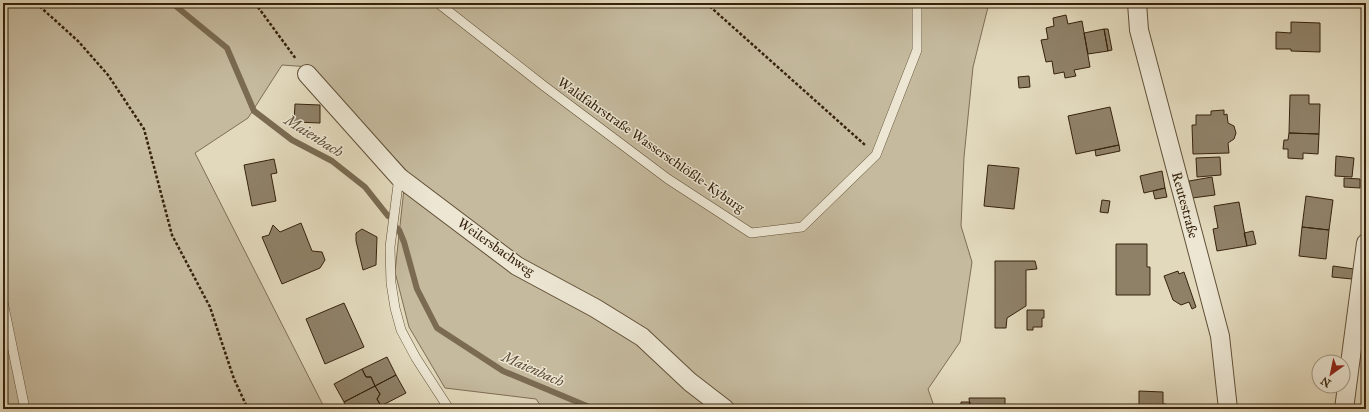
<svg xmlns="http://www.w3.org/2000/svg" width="1369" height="412" viewBox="0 0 1369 412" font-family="'IM FELL Great Primer',serif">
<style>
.green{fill:#c5ba9e;stroke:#7e6e55}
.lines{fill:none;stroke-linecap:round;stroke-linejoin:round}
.stream{stroke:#7a6b52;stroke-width:6}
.building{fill:#8f8168;stroke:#36220c}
.service-casing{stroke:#615038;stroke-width:10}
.minor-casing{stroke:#615038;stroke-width:20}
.path{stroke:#36220c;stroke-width:2.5;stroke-dasharray:3 2;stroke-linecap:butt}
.service{stroke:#ece6d3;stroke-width:9}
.minor{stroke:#ece6d3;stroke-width:18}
.labels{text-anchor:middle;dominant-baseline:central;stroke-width:3;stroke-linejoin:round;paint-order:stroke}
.street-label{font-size:14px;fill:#36220c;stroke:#ece6d3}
.water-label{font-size:15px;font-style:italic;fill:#5e4c35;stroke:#ece6d3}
</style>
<rect width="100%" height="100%" fill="#e2d9bc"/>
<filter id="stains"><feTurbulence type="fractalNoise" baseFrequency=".005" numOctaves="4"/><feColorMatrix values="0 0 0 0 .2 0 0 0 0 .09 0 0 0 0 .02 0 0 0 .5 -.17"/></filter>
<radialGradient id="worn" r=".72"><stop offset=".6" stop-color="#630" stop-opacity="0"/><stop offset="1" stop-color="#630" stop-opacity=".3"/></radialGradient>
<path class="green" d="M 3,3 L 989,3 L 973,67 L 964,157 L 961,226 L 972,262 L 960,342 L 928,389 L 935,409 L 543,409 L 536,399 L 445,388 L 409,327 L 395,272 L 406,170 L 310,67 L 282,65 L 248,118 L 195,153 L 325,409 L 3,409 Z"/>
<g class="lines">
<path class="stream" d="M 172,3 L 227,48 L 254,111 L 292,140 L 332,161 L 365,187 L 388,216
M 396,227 L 399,230 L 404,242 L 417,289 L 437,328 L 503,371 L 594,409"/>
</g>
<path class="building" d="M 1066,15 L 1068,24 L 1082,21 L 1090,67 L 1074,70 L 1076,76 L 1065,78 L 1064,72 L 1054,74 L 1052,61 L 1046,62 L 1041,40 L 1048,39 L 1046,28 L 1054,26 L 1053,18 Z
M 1291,22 L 1320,23 L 1320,52 L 1291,51 L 1291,49 L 1276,49 L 1276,32 L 1291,33 Z
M 1104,29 L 1108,29 L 1112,50 L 1108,51 Z
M 1104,29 L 1108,51 L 1088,54 L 1084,33 Z
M 1029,76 L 1030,87 L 1019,88 L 1018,77 Z
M 1290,95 L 1309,95 L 1309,104 L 1320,104 L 1319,134 L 1289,133 Z
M 295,104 L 320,105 L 320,123 L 294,122 Z
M 1110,107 L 1119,145 L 1076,154 L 1068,116 Z
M 1224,110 L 1224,115 L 1227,114 L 1228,123 L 1234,126 L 1236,133 L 1234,139 L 1228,143 L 1229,153 L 1193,154 L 1192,125 L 1196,125 L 1196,115 L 1211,115 L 1211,111 Z
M 1289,133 L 1319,134 L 1318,154 L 1303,153 L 1303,159 L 1288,158 L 1288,149 L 1283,149 L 1284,140 L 1288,140 Z
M 1119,145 L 1120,151 L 1096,156 L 1095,150 Z
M 1336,156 L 1354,158 L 1352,177 L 1335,176 Z
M 1220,157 L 1221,175 L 1197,177 L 1196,158 Z
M 274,159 L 277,173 L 271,174 L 276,201 L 252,206 L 244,165 Z
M 988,165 L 1019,168 L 1014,209 L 984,206 Z
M 1162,171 L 1165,188 L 1144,193 L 1140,176 Z
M 1212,177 L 1215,195 L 1192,198 L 1189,181 Z
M 1344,178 L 1360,179 L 1360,188 L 1344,187 Z
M 1165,188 L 1167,197 L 1155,199 L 1153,191 Z
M 1306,196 L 1333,200 L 1329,230 L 1302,227 Z
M 1102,200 L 1110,201 L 1108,213 L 1100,212 Z
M 1239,202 L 1247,246 L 1217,251 L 1213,229 L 1218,228 L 1214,206 Z
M 301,223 L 312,251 L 322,252 L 325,260 L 320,268 L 282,284 L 262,237 L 269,235 L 273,225 L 280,232 Z
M 1302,227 L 1329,230 L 1326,259 L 1299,256 Z
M 362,229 L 377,237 L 376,265 L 363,270 L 356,241 L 356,233 Z
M 1253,231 L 1256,244 L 1247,246 L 1244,233 Z
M 1116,244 L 1147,244 L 1147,267 L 1150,267 L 1150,295 L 1116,295 Z
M 995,261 L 1035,261 L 1037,269 L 1026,270 L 1026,306 L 1007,318 L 1006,328 L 995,328 Z
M 1333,266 L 1354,269 L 1352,279 L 1332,277 Z
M 1178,271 L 1179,274 L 1184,272 L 1196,307 L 1192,309 L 1189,302 L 1181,305 L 1173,300 L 1164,276 Z
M 344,303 L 364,347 L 325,364 L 306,319 Z
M 1027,310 L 1044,310 L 1044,318 L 1042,318 L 1042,327 L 1033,327 L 1033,330 L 1027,330 Z
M 387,357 L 396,375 L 375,386 L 371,377 L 366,377 L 362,369 Z
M 362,369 L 366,377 L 371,377 L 375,386 L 344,402 L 334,384 Z
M 396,375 L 406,393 L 381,406 L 377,399 L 380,394 L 375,386 Z
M 375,386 L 380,394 L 377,399 L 381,406 L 375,409 L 347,409 L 344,402 Z
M 1139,391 L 1163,392 L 1163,404 L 1166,404 L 1166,409 L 1136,409 L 1136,405 L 1139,405 Z
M 969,398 L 1005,398 L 1005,409 L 970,409 Z
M 961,402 L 970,402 L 970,409 L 961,409 Z"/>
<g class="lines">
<g class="service-casing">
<path id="service" d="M 438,3 L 544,86 L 668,179 L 751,233 L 802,227 L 876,155 L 917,50 L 917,3
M 399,177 L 390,247 L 391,283 L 395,308 L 401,330 L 416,358 L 449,409
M 3,302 L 25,409"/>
</g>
<g class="minor-casing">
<path id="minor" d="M 1137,3 L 1139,30 L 1220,336 L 1228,409
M 307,74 L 399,177 L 517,266 L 595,308 L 642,337 L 690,382 L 725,409
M 1344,409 L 1366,243"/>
</g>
<path class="path" d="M 36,3 L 78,41 L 108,75 L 144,129 L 172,235 L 210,307 L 234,379 L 248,409
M 255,3 L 296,59
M 706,3 L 865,145"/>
<use href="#service" class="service"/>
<use href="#minor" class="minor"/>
</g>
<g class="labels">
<g class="street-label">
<text transform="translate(651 145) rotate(35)">Waldfahrstraße Wasserschlößle-Kyburg</text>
<text transform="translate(1185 205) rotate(75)">Reutestraße</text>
<text transform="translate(496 247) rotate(35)">Weilersbachweg</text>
</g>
<g class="water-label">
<text transform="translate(314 136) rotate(32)">Maienbach</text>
<text transform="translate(533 369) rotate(24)">Maienbach</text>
</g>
</g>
<rect width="1369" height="412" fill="none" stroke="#e2d9bc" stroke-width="16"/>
<rect x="4" y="4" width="1361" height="404" fill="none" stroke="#36220c" stroke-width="2"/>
<rect x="8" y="8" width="1353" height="396" fill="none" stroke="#36220c"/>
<g transform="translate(1331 374) rotate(213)"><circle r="19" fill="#ece6d3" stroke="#a39883"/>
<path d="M0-3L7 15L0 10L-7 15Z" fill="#8f2418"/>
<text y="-6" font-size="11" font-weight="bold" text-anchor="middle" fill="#36220c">N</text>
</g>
<rect width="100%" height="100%" filter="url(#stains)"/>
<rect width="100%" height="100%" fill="url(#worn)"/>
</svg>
